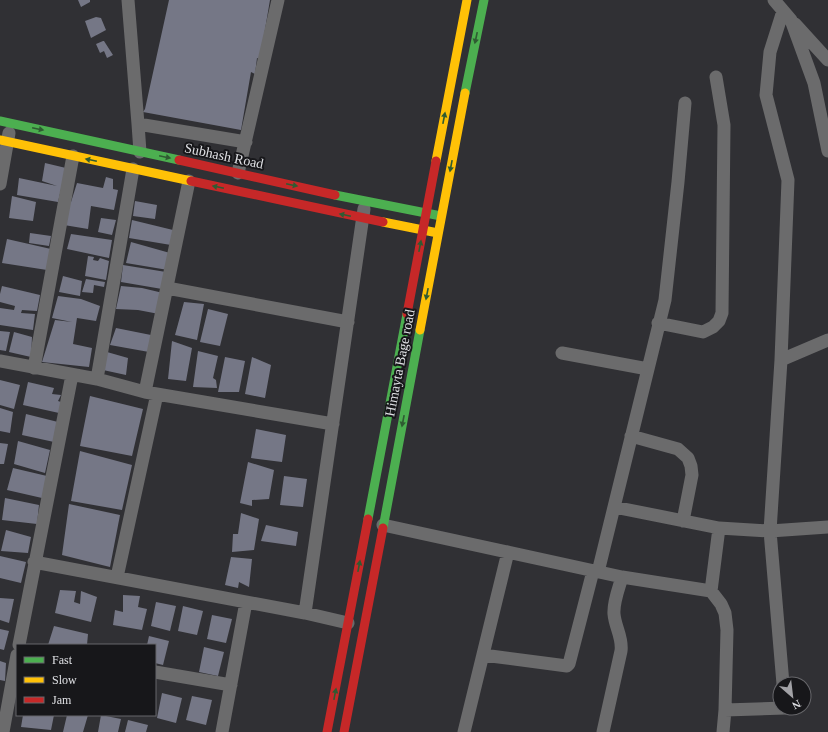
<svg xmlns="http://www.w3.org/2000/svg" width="828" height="732" viewBox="0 0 828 732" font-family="Georgia,serif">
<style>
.building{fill:#757786}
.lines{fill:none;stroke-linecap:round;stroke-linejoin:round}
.street{stroke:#6b6b6c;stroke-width:13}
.fast{stroke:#4caf50;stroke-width:9}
.slow{stroke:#ffc107;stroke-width:9}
.jam{stroke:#c62828;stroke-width:9}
.oneway{fill:#2f5b32}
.labels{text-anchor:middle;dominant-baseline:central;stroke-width:4;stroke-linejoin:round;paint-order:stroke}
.street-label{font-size:14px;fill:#dfe0e4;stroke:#17171a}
</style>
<rect width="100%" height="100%" fill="#303034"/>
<path class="building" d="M 78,0 L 90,0 L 90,2 L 81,7 Z
M 169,0 L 270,0 L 260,59 L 257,58 L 255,74 L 251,72 L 241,130 L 143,112 L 145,109 Z
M 96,17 L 101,18 L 106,30 L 91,38 L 85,21 Z
M 103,41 L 104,41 L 113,55 L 107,58 L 104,51 L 100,53 L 96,44 Z
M 45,163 L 66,168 L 58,202 L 17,195 L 19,178 L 57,186 L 42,181 Z
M 106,177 L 113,179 L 113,189 L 118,190 L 114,210 L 91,206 L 88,229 L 64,225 L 68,203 L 71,202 L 77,183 L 103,188 Z
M 12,196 L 36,202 L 33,221 L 9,218 Z
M 135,201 L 157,205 L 155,219 L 133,216 Z
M 101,218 L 116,220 L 112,235 L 98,232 Z
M 132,220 L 173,230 L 171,245 L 129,238 Z
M 30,233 L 51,236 L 49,246 L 29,243 Z
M 71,234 L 112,240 L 109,258 L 67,249 Z
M 7,239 L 51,249 L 47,270 L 2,263 Z
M 131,242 L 170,253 L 168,270 L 126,263 Z
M 88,256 L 94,257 L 93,260 L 98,261 L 100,258 L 109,261 L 106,280 L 85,276 Z
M 123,265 L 166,272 L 162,289 L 121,282 Z
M 63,276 L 82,281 L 80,296 L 59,292 Z
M 86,279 L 105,282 L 104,287 L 94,285 L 93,293 L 82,292 Z
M 2,286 L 40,295 L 37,311 L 22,310 L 21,313 L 35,314 L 33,330 L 0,325 L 0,308 L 14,310 L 15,306 L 0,302 L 0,294 Z
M 121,286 L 142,288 L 163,293 L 159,314 L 138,310 L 116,309 Z
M 58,296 L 81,299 L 100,306 L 96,321 L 77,318 L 73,344 L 92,348 L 89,367 L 42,362 L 55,320 L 72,322 L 52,318 Z
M 184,302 L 204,304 L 197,340 L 175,335 Z
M 208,309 L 228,314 L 220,346 L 200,342 Z
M 116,328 L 151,335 L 149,352 L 110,345 Z
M 0,331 L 10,332 L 6,351 L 0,350 Z
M 14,332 L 32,337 L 31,357 L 9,352 Z
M 172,341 L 192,348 L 186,381 L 168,379 Z
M 198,351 L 218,356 L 213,378 L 216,380 L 217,388 L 193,387 Z
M 107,352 L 128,358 L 126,375 L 103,370 Z
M 225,357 L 245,361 L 239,392 L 218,392 Z
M 252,357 L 271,365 L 265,398 L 245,394 Z
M 0,380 L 20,385 L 14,409 L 0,405 Z
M 28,382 L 54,388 L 52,394 L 61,395 L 58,401 L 61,402 L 59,413 L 23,405 Z
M 90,396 L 143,409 L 132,456 L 80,446 Z
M 0,408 L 13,412 L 10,433 L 0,431 Z
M 26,414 L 58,422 L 54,442 L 22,435 Z
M 256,429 L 286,435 L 282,462 L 251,458 Z
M 18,441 L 50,450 L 45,473 L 14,464 Z
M 0,443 L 8,444 L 4,464 L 0,464 Z
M 80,451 L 132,465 L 122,510 L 71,501 Z
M 248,462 L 274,470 L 269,499 L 252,500 L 252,506 L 240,503 Z
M 13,468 L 47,476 L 42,498 L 7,490 Z
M 284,476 L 307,479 L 303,507 L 280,505 Z
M 5,498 L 39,505 L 37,524 L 2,520 Z
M 69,504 L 120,515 L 110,567 L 62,555 Z
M 241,513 L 259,519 L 254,550 L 232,552 L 233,534 L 238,534 Z
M 266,525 L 298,532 L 296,546 L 261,541 Z
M 6,530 L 31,537 L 28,553 L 1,551 Z
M 0,556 L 26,562 L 21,583 L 0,578 Z
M 231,557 L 252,559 L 249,587 L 239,582 L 238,588 L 225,585 Z
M 60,590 L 76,591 L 74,602 L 80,604 L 81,591 L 97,597 L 91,622 L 55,613 Z
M 123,595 L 140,596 L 138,607 L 147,609 L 142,630 L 113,625 L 115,610 L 123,612 Z
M 0,598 L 14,599 L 9,623 L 0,620 Z
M 156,602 L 176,606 L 170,631 L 151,626 Z
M 183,606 L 203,611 L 197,635 L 178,631 Z
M 212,615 L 232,619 L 226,643 L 207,639 Z
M 54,626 L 88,634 L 87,645 L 48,645 Z
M 0,629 L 9,631 L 4,650 L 0,649 Z
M 149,636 L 169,641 L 163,665 L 155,663 L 155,645 L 147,645 Z
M 204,647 L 224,652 L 218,676 L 199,672 Z
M 0,661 L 6,663 L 5,681 L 0,680 Z
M 162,693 L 182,698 L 176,723 L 157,718 Z
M 192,696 L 212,700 L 206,725 L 186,720 Z
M 23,715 L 54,715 L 51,730 L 21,727 Z
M 67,715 L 88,715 L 83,732 L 63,732 Z
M 101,715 L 121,719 L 118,732 L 98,732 Z
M 128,720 L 148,725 L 146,732 L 125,732 Z"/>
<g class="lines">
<path class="street" d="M 128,0 L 138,124 L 140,152
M 774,0 L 791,20 L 814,83 L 828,151
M 795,24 L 828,60
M 138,124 L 246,142
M 238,173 L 278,0
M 0,184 L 9,133
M 167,288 L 348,322
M 658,323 L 703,332 L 713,327 L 719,321 L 722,313 L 724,125 L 716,77
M 828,340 L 781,360 L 770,531 L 828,527
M 562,353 L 648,369
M 781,360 L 788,180 L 766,95 L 770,52 L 783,11
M 0,361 L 97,379 L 145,392 L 333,424
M 34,368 L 73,156
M 97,379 L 133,169
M 145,392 L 189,181
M 631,436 L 678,449 L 688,458 L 691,466 L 692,475 L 683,521
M 614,507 L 719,528
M 383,525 L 622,577 L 711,591 L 719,528 L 770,531 L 783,684
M 34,562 L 305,613 L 348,623
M 598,572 L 665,300 L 678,182 L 685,103
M 117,577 L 157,394
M 711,591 L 721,604 L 725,613 L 727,630 L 725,710
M 305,613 L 364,209
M 19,645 L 72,375
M 483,655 L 567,666 L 569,664 L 593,571
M 155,672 L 231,685
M 3,732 L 17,655
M 222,732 L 246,602
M 464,732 L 508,552
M 603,732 L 621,651 C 623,638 615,627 614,614 C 613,602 619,588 622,577
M 723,732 L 725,710 L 785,708"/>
<path class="fast" d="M 465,93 L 484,0
M 0,121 L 179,160
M 335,195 L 441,216
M 368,519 L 407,314
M 383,528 L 420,330"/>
<path class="slow" d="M 0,140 L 191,181
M 436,161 L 467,0
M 383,222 L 438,233
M 420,330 L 465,93"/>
<path class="jam" d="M 179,160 L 335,195
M 191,181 L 383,222
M 407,314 L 436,161
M 327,732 L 368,519
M 344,732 L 383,528"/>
</g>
<defs><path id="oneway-solid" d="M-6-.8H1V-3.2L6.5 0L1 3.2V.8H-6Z"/></defs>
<g class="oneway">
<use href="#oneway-solid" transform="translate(476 38) rotate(102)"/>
<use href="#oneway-solid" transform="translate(444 118) rotate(-79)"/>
<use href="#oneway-solid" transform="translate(38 129) rotate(12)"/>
<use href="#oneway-solid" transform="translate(165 157) rotate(12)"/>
<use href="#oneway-solid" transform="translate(91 160) rotate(-168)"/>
<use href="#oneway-solid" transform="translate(451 166) rotate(101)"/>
<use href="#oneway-solid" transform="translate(292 185) rotate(12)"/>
<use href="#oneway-solid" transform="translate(218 187) rotate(-168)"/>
<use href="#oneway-solid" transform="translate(345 215) rotate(-168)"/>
<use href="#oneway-solid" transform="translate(420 246) rotate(-79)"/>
<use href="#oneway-solid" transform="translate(427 294) rotate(101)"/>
<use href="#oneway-solid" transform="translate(403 421) rotate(101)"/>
<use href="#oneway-solid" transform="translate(359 566) rotate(-79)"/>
<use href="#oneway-solid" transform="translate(335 694) rotate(-79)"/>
</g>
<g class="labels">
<g class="street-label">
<text transform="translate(224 156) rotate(12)">Subhash Road</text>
<text transform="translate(400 363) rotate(-79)">Himayta Bage road</text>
</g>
</g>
<rect x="16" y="644" width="140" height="72" fill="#17171a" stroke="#67676b"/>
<rect x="24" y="657" width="20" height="6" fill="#4caf50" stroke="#67676b"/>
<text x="52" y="664" font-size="12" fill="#dfe0e4">Fast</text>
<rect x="24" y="677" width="20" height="6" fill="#ffc107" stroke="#67676b"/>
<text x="52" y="684" font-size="12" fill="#dfe0e4">Slow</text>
<rect x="24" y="697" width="20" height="6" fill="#c62828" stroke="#67676b"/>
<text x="52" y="704" font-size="12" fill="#dfe0e4">Jam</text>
<g transform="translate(792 696) rotate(152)"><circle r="19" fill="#17171a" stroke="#67676b"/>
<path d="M0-3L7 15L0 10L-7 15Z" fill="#a2a2a6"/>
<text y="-6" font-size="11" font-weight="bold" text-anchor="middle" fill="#dfe0e4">N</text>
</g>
</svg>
